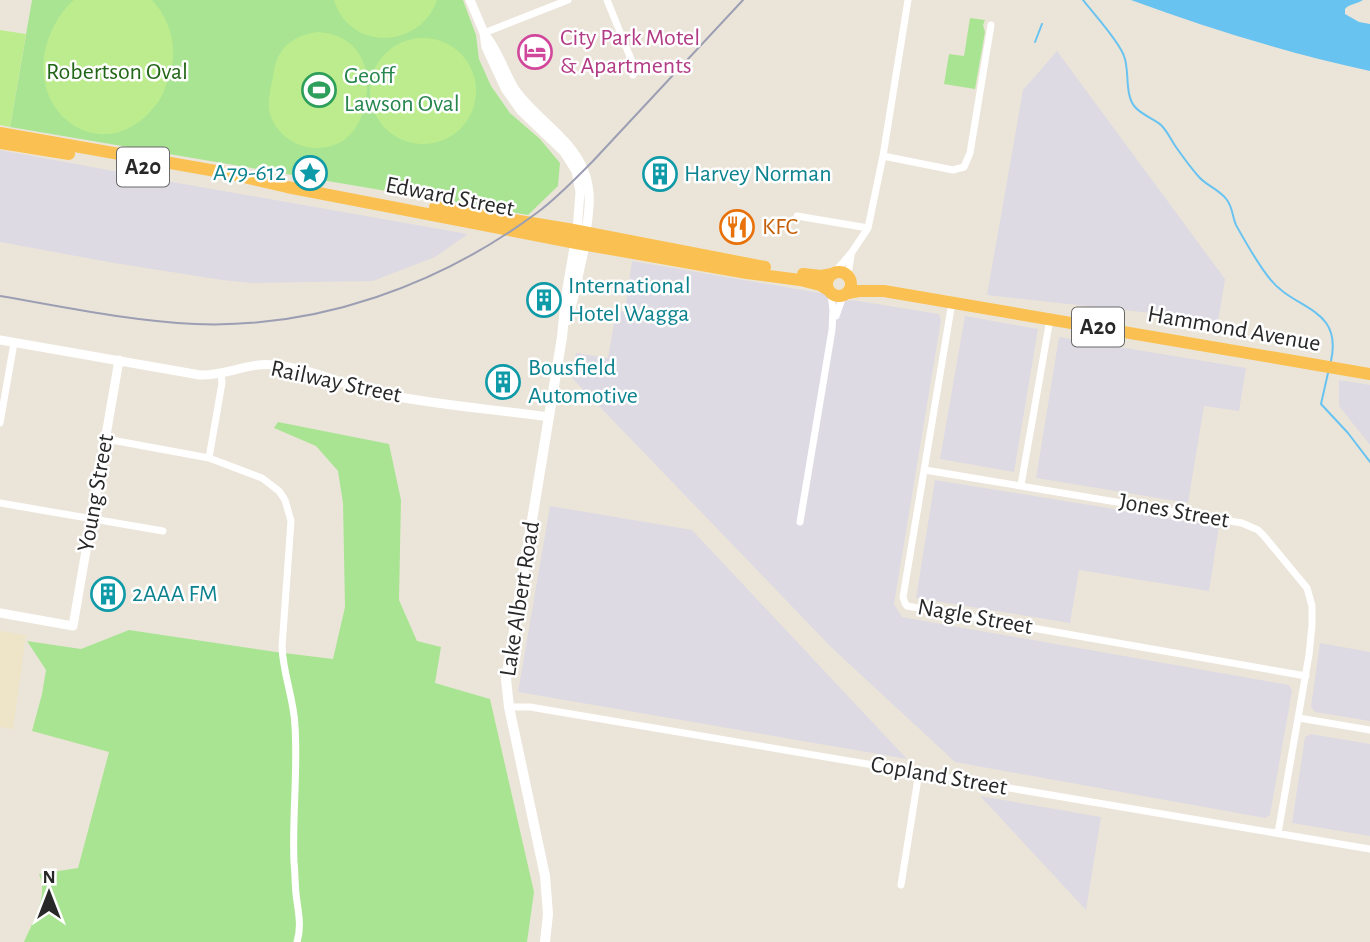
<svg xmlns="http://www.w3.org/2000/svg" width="1370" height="942" viewBox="0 0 1370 942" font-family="'Alegreya Sans',sans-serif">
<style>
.industrial{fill:#dddae3}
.education{fill:#eee4c7}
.green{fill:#a9e493}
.pitch{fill:#bdec8e}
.water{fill:#68c3f1}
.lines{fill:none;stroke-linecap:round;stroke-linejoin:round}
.stream{stroke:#68c3f1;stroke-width:2}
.minor{stroke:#fff;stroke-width:7}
.tertiary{stroke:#fff;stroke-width:9}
.secondary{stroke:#fff;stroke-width:10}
.trunk{stroke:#fac152;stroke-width:12}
.rail{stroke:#9c9eb3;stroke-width:2}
.labels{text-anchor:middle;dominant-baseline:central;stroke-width:5;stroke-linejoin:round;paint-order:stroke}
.shield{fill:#fff;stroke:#686868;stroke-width:2}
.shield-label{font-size:23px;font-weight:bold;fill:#282828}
.hotel-label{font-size:24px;fill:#b23c85;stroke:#fff;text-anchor:start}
.park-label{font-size:24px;fill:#226617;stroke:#fff}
.leisure-label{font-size:24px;fill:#27864d;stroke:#fff;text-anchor:start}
.culture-label{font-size:24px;fill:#0d838f;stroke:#fff;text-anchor:start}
.street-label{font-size:24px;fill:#282828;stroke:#fff}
.food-label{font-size:24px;fill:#c56008;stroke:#fff;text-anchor:start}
</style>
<rect width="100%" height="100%" fill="#ebe5d9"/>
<path class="industrial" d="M 1057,51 L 1225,279 L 1218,322 L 1178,316 L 987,295 L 1023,90 Z
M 0,150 L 130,174 L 154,180 L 154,185 L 157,185 L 161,180 L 468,234 L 435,257 L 373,281 L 252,283 L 222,280 L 114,263 L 0,242 Z
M 632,261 L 826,294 L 828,298 L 847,301 L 852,300 L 939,314 L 941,320 L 894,604 L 902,617 L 1289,685 L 1292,691 L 1270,815 L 1265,818 L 955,762 L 832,648 L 573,379 L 576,353 L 608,358 L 616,312 L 625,311 Z
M 965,316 L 1038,329 L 1014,472 L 940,459 Z
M 1059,337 L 1246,368 L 1239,411 L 1204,406 L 1188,503 L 1036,478 Z
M 1339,380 L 1370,385 L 1370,445 L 1339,406 Z
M 935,480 L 1219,526 L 1209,591 L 1079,570 L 1070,623 L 916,598 Z
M 550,506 L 692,530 L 907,759 L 518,692 Z
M 1320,643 L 1370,652 L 1370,721 L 1315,712 L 1311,707 Z
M 1311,734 L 1370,744 L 1370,836 L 1292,823 L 1305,737 Z
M 980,796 L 1101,817 L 1086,910 Z"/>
<path class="education" d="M 0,631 L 26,635 L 13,729 L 0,727 Z"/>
<path class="green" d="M 32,0 L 463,0 L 476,35 L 479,59 L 491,86 L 510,113 L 540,139 L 560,163 L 558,186 L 528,215 L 10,127 Z
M 970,18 L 985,20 L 983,25 L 985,32 L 975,89 L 944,84 L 949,54 L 964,56 Z
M 278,422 L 389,444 L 401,500 L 399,600 L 417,641 L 441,647 L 435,683 L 490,699 L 534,892 L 527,942 L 24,942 C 33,920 49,897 39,874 L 78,868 L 109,752 L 32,731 L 42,694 L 46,670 L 27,641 L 81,649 L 129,630 L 276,652 L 333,659 L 345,607 L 343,503 L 338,471 L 316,446 L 274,428 Z"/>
<path class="pitch" d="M 74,0 L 152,0 C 172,22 179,52 168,79 C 166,85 164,93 160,99 C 110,174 22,117 48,40 C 54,24 61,11 74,0 Z
M 334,0 L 437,0 C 420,49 350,52 334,0 Z
M 0,30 L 26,34 L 10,127 L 0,125 Z
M 317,32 C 356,34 372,63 366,98 C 362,127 346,149 314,148 C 293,147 272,130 269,109 C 268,98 271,87 273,77 C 274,69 276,59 281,52 C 289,39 304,34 317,32 Z
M370 91a53 53 0 1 1 106 0a53 53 0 1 1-106 0Z"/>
<path class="water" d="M 1131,0 L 1363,0 C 1357,4 1349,4 1345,9 L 1345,14 L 1359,22 L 1370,24 L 1370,71 C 1289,53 1209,29 1131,0 Z"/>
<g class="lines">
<path class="stream" d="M 1083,0 C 1093,13 1119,41 1124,56 C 1130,71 1124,94 1135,107 C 1142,115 1154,119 1161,125 C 1168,132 1171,140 1176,147 C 1183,157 1191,168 1199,177 C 1207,186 1220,190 1227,200 C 1233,208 1232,216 1236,225 C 1246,243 1257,263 1270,279 C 1294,310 1343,307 1331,361
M 1035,42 L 1042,24
M 1328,373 L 1321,404 L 1348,433 L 1370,462"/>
<path class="minor" d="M 607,0 L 633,64 L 633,75
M 484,33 L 568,0
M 883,156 L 953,170 L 964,167 L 970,153 L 991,25
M 797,216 L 868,228
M 834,273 L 852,252 L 868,228 L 883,156 L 908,0
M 848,275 L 851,256
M 952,302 L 903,597 L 905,603 L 907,606 L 1306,676
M 836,316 L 843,296
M 0,423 L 14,343
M 106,439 L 209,458 L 262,478 L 279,491 L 285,500 L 291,521 L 282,647 C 283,674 294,699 295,726 C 298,771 292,817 294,862 C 295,872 295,883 296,894 C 298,911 302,925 297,942
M 209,458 L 222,383 L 221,373
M 925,470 L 1242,523 L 1258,530 L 1264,536 L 1307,588 L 1312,606 L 1312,625 L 1309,655 L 1278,833
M 1021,485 L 1050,319
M 0,503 L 163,531
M 800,522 L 832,330 L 833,310 L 831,294
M 509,707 L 530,707 L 1370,849
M 1299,718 L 1370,730
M 901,885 L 919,772"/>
<path class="tertiary" d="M 470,0 L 484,33 L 486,47 L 506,90 L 521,111 L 564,152 L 576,171 L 580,192 L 577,231
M 485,35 C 499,51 504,73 516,91 C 539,123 581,143 588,185 C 591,201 588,217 586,233
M 0,340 L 200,375 C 225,376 249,362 274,365 C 311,368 343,385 378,393 C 434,405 492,409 549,417
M 0,613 L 73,626 L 119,360"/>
<path class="secondary" d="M 568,320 L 586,239
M 545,942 L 548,914 L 545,876 L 509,707 L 506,679 L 562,337 L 566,297 L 576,239"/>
<path class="trunk" d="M 0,133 L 227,173 L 287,187 L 391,207 L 576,243 L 747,273 L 800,280 L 820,285 L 828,290
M 0,143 L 69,154
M 435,207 L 568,229 L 765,267
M827 284a12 12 0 1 1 24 0a12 12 0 1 1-24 0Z
M 803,274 L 821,276 L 832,274
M 848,293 L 859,291 L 884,291 L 1370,374"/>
<path class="rail" d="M 0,296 C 65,307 129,321 195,324 C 318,329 440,285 538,212 C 558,197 575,179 593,161 L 743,0"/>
</g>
<defs>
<g id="hotel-ring" transform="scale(1.75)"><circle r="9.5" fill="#fff" stroke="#d1479c" stroke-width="1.5"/><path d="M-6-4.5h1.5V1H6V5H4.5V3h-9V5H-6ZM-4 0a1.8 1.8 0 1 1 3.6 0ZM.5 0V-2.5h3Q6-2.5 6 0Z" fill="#d1479c"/></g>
<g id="stadium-ring" transform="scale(1.75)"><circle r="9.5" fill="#fff" stroke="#2e9e5b" stroke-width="1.5"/><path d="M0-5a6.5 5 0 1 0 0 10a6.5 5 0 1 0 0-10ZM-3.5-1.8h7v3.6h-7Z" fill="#2e9e5b"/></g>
<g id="sight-ring" transform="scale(1.75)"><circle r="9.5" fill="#fff" stroke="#0f9aa8" stroke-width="1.5"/><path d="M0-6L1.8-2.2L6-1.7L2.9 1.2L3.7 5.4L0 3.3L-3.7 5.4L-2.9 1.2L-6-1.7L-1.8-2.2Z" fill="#0f9aa8"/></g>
<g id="building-ring" transform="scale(1.75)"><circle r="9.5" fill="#fff" stroke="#0f9aa8" stroke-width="1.5"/><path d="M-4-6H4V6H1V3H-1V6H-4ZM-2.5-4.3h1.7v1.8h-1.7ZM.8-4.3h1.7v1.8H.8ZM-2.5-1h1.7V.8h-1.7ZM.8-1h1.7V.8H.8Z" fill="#0f9aa8"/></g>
<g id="restaurant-ring" transform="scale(1.75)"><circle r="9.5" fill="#fff" stroke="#e8710a" stroke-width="1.5"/><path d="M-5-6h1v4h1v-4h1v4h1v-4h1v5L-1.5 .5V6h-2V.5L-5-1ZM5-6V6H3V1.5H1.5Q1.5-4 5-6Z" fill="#e8710a"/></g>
</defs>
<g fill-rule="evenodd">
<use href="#hotel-ring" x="535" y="52"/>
<use href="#stadium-ring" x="319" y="90"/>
<use href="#sight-ring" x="310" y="173"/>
<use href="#building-ring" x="660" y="174"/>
<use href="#restaurant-ring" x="737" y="227"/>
<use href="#building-ring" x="544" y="300"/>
<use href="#building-ring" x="503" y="382"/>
<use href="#building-ring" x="108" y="594"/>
</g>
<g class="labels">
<g class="shield">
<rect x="117" y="147.5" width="52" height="39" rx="5"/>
<rect x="1072" y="307.5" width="52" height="39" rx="5"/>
</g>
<g class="shield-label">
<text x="143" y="167">A20</text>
<text x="1098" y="327">A20</text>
</g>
<g class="hotel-label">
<text x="560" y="38">City Park Motel<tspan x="560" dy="28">&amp; Apartments</tspan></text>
</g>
<g class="park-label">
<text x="117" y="72">Robertson Oval</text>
</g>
<g class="leisure-label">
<text x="344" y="76">Geoff<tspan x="344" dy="28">Lawson Oval</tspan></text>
</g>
<g class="culture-label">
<text x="286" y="173" text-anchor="end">A79-612</text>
<text x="684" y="174">Harvey Norman</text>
<text x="568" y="286">International<tspan x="568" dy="28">Hotel Wagga</tspan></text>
<text x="528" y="368">Bousfield<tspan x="528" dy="28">Automotive</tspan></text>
<text x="132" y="594">2AAA FM</text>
</g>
<g class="street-label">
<text transform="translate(450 197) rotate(11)">Edward Street</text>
<text transform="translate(1234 329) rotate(10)">Hammond Avenue</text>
<text transform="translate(336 382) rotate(12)">Railway Street</text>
<text transform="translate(96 493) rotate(-80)">Young Street</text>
<text transform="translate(1174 511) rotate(10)">Jones Street</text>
<text transform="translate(520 599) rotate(-81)">Lake Albert Road</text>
<text transform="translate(975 617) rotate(10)">Nagle Street</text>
<text transform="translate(939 776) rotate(10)">Copland Street</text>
</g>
<g class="food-label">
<text x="762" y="227">KFC</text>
</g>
</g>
<g transform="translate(49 893)" stroke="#ffffff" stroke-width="5" paint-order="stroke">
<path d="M0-5L12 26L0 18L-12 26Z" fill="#282828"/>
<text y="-10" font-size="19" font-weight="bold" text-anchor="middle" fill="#282828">N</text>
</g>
</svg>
